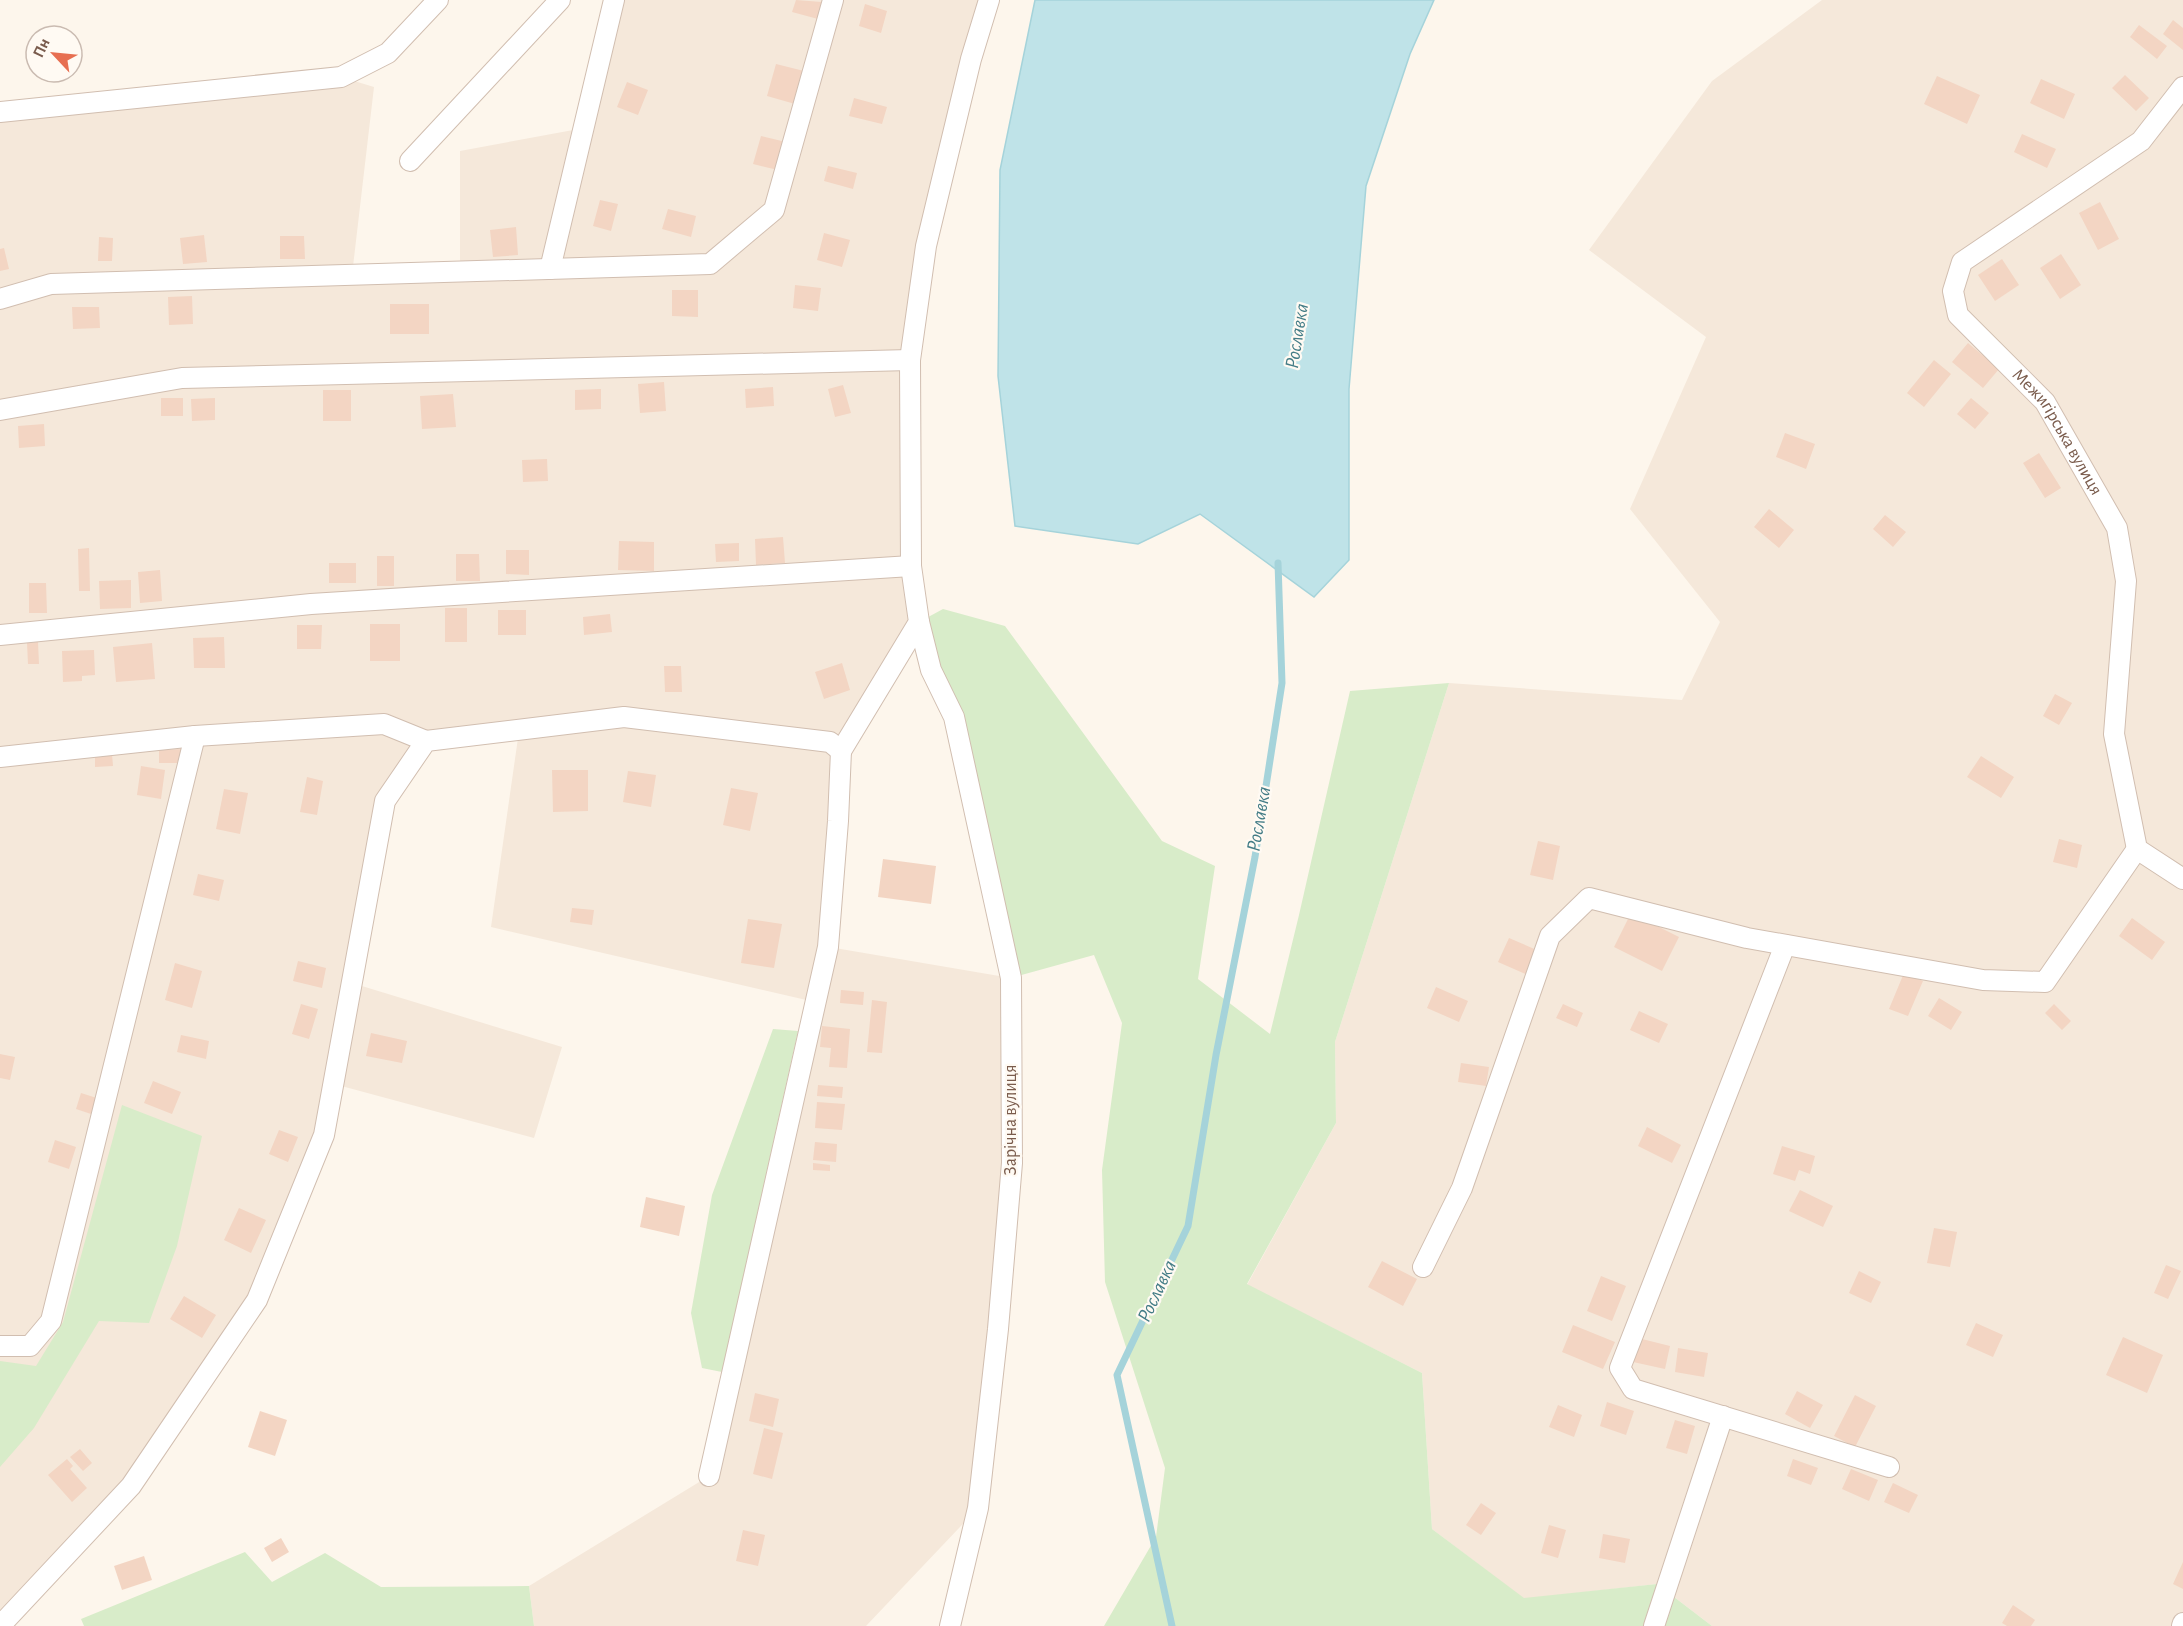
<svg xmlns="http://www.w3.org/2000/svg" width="2183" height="1626" viewBox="0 0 2183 1626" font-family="'Alegreya Sans',sans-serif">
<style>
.residential{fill:#f5e8da}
.green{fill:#d8ecc9}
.water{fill:#bfe3e8;stroke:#a5d3da;stroke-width:1.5}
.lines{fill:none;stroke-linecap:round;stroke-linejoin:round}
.stream{stroke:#a5d3da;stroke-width:7}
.building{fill:#f3d5c3}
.street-casing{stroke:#d1beb0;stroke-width:22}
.street{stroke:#fff;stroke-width:20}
.labels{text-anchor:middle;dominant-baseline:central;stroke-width:4.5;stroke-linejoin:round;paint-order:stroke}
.street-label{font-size:18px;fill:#7a5c4d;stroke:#fffaf3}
.water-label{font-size:20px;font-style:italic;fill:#437c86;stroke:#fffaf3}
</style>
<rect width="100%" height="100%" fill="#fdf6ec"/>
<path class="residential" d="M 614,0 L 989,0 L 910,360 L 919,622 L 841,751 L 829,947 L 1011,978 L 1012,1163 L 978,1508 L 866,1626 L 534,1626 L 529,1586 L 709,1476 L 815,1002 L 491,927 L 519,731 L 426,741 L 385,801 L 352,983 L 562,1047 L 534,1138 L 334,1084 L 257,1300 L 131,1486 L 0,1626 L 0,112 L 341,77 L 374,87 L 352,275 L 460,272 L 460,151 L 584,128 Z
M 1822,0 L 2183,0 L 2183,1626 L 1712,1626 L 1657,1584 L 1524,1599 L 1432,1529 L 1422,1373 L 1247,1285 L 1336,1123 L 1335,1042 L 1449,683 L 1682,700 L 1720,622 L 1630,509 L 1706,337 L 1589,250 L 1712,81 Z"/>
<path class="green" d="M 943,609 L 1005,626 L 1162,841 L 1215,866 L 1198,979 L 1270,1034 L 1299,915 L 1350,691 L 1449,683 L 1335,1042 L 1336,1123 L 1247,1284 L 1422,1373 L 1432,1529 L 1524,1598 L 1657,1584 L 1712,1626 L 1104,1626 L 1156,1537 L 1165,1468 L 1105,1282 L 1102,1170 L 1122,1023 L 1094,955 L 1011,978 L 954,717 L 919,622 Z
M 773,1029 L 798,1031 L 722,1372 L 702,1368 L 691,1313 L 712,1195 Z
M 122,1105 L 202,1136 L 177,1246 L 149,1323 L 99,1321 L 34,1428 L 0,1467 L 0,1361 L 36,1366 L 63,1322 Z
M 245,1552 L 272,1582 L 325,1553 L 381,1587 L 529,1586 L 534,1626 L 84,1626 L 81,1619 Z"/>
<path class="water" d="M 1035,0 L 1434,0 L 1410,54 L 1366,186 L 1349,389 L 1349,560 L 1314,597 L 1200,514 L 1138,544 L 1015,526 L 998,376 L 1000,170 Z"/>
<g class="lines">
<path class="stream" d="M 1172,1626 L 1117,1375 L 1188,1226 L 1216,1055 L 1255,857 L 1282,683 L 1278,563"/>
</g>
<path class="building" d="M 796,0 L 822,2 L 818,19 L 792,12 Z
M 865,4 L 887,11 L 881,33 L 859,26 Z
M 2173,20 L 2183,28 L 2183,50 L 2163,34 Z
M 2139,25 L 2167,46 L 2157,59 L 2130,37 Z
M 776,64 L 804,71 L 795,104 L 767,96 Z
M 2125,75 L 2149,98 L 2136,111 L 2112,88 Z
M 1937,76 L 1980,95 L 1967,124 L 1924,104 Z
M 2041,79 L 2075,94 L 2064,119 L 2030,103 Z
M 627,82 L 648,90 L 638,115 L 617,107 Z
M 854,98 L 887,107 L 882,124 L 849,116 Z
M 2022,134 L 2056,149 L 2047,168 L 2014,152 Z
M 761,136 L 786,142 L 778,170 L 753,164 Z
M 828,166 L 857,173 L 853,189 L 824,181 Z
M 600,200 L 618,204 L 611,231 L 593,226 Z
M 2100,202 L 2119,239 L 2098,250 L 2079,213 Z
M 668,209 L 696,216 L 691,237 L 662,229 Z
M 516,227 L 518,255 L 493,257 L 490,230 Z
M 824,233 L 850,240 L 842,267 L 817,260 Z
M 204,235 L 207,262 L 183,264 L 180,238 Z
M 280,236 L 304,236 L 305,259 L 280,259 Z
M 99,237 L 113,238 L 112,261 L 98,261 Z
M 4,248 L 9,269 L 0,271 L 0,249 Z
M 2061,254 L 2081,285 L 2060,299 L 2040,268 Z
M 2002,259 L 2019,285 L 1995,301 L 1978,275 Z
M 795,285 L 821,288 L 818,311 L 793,308 Z
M 672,290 L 698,290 L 698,317 L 672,316 Z
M 192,296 L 193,324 L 169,325 L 168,297 Z
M 390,304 L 429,304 L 429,334 L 390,334 Z
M 72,307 L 99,307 L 100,328 L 73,329 Z
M 1968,343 L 1999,369 L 1983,388 L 1952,362 Z
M 1934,360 L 1951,374 L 1924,407 L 1907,393 Z
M 664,382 L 666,411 L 640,413 L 638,384 Z
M 843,385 L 851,413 L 835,417 L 828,389 Z
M 773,387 L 774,406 L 746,408 L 745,389 Z
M 601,389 L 601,409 L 575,410 L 575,390 Z
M 323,390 L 351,390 L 351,421 L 323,421 Z
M 453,394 L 456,427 L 422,429 L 420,396 Z
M 161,398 L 183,398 L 183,416 L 161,416 Z
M 215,398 L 215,420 L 192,421 L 191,399 Z
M 1971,398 L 1989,413 L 1975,429 L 1957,414 Z
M 44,424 L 45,446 L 19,448 L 18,426 Z
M 1785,433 L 1815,444 L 1806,469 L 1776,457 Z
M 2039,453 L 2061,488 L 2045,498 L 2023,463 Z
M 547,459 L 548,481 L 523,482 L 522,460 Z
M 1769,509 L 1794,530 L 1779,548 L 1754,527 Z
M 1885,515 L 1906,532 L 1893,547 L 1873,529 Z
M 783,537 L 785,563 L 756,565 L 755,539 Z
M 619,541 L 654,542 L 654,571 L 618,570 Z
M 739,543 L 739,561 L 716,562 L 715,544 Z
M 89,548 L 90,591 L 79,591 L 78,549 Z
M 506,550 L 529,550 L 529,575 L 506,574 Z
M 456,554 L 479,554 L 480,581 L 456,581 Z
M 377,556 L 394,556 L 394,586 L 377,586 Z
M 329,563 L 356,563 L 356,583 L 329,583 Z
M 160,570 L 162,601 L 140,603 L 138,572 Z
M 131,580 L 131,608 L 100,609 L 99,581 Z
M 29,583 L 46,583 L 47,613 L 29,613 Z
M 445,608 L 467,608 L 467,642 L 445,642 Z
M 498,610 L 526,610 L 526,635 L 498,635 Z
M 610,614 L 612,632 L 584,635 L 583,617 Z
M 370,624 L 400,624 L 400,661 L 370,661 Z
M 297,625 L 322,625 L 321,649 L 297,649 Z
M 224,637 L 225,668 L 194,668 L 193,638 Z
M 38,642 L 39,664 L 28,664 L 27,643 Z
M 152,643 L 155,679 L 116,682 L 113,647 Z
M 94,650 L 95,675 L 82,676 L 82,681 L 63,682 L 62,651 Z
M 842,663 L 850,690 L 824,699 L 815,672 Z
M 664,666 L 681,666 L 682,692 L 665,692 Z
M 2055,694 L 2072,703 L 2059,725 L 2043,716 Z
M 183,749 L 177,763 L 159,763 L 159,750 Z
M 112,754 L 113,766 L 95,767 L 95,756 Z
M 1981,756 L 2014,777 L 2001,798 L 1967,777 Z
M 141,766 L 165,770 L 161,799 L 137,795 Z
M 552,770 L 588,770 L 588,811 L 553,812 Z
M 628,771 L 656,775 L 651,807 L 623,802 Z
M 307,777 L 323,781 L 317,815 L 300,812 Z
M 731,788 L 758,793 L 750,831 L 723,825 Z
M 224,789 L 248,793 L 240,834 L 216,829 Z
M 2059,839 L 2082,845 L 2077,868 L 2053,862 Z
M 1538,841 L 1560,846 L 1553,880 L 1530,875 Z
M 883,859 L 936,866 L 931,904 L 878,897 Z
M 198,874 L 224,880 L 219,901 L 193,895 Z
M 572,908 L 594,910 L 592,925 L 570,922 Z
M 1631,913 L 1679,937 L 1662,971 L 1614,947 Z
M 2132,918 L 2165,942 L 2152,960 L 2119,936 Z
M 748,919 L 782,924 L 774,968 L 741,963 Z
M 1509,938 L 1539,951 L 1528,975 L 1498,962 Z
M 298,961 L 326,968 L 322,988 L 293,981 Z
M 175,963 L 202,971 L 192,1008 L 165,1000 Z
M 1904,973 L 1923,981 L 1908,1016 L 1889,1009 Z
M 1436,987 L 1468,1001 L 1459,1022 L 1427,1008 Z
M 841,990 L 864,992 L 863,1005 L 840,1003 Z
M 1939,998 L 1962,1012 L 1951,1030 L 1928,1016 Z
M 872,1000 L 887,1002 L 882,1053 L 867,1052 Z
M 301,1004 L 318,1009 L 309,1039 L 292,1034 Z
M 1563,1004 L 1583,1013 L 1577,1027 L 1556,1018 Z
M 2054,1004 L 2071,1021 L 2062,1030 L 2045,1013 Z
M 1639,1011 L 1668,1024 L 1659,1043 L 1630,1030 Z
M 822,1026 L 850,1029 L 847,1068 L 829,1067 L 831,1048 L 820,1047 Z
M 371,1033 L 407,1041 L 402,1063 L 366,1056 Z
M 181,1035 L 209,1041 L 206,1059 L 177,1052 Z
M 0,1054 L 15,1057 L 10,1080 L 0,1078 Z
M 1461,1063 L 1489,1067 L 1486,1086 L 1458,1082 Z
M 153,1081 L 181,1092 L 172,1114 L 144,1103 Z
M 818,1085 L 843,1087 L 842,1098 L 817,1096 Z
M 81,1093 L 103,1100 L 97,1116 L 76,1109 Z
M 817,1102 L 845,1104 L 842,1130 L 815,1128 Z
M 1647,1127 L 1681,1145 L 1672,1163 L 1638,1146 Z
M 279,1130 L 298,1137 L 288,1162 L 269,1154 Z
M 55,1140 L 76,1147 L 69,1169 L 48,1162 Z
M 815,1142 L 837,1144 L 836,1162 L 813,1160 Z
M 1782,1146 L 1815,1156 L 1810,1174 L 1799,1170 L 1795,1181 L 1773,1174 Z
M 813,1163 L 830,1165 L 830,1171 L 813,1170 Z
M 1800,1190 L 1833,1206 L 1823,1227 L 1789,1211 Z
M 646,1197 L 685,1206 L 679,1236 L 640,1227 Z
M 239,1208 L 266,1220 L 251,1253 L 224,1240 Z
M 1934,1228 L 1957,1232 L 1950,1267 L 1927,1263 Z
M 1382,1261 L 1417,1279 L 1403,1306 L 1368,1287 Z
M 2166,1265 L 2181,1271 L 2168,1299 L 2154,1293 Z
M 1859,1271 L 1881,1282 L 1871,1303 L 1849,1293 Z
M 1601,1276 L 1626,1286 L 1612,1321 L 1587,1311 Z
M 184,1296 L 216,1315 L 202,1338 L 170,1319 Z
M 1976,1323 L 2003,1335 L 1993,1357 L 1966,1345 Z
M 1573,1325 L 1615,1342 L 1603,1369 L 1562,1352 Z
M 2123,1337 L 2163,1355 L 2147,1393 L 2106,1375 Z
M 1638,1338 L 1670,1346 L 1665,1369 L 1633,1362 Z
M 1678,1348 L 1708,1353 L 1704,1377 L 1675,1372 Z
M 1797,1391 L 1823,1405 L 1810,1428 L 1785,1414 Z
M 755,1393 L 779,1399 L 773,1427 L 749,1421 Z
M 1855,1395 L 1876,1406 L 1855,1447 L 1834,1436 Z
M 1607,1402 L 1634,1411 L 1626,1435 L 1600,1426 Z
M 1558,1405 L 1582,1415 L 1574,1437 L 1549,1427 Z
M 260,1411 L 287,1420 L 275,1456 L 248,1447 Z
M 1675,1420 L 1695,1426 L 1687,1454 L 1666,1448 Z
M 764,1428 L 783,1433 L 772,1479 L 753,1474 Z
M 80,1449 L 92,1463 L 83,1471 L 70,1457 Z
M 67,1459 L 73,1466 L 70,1469 L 87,1488 L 72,1502 L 48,1475 Z
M 1793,1459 L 1818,1468 L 1811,1485 L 1787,1476 Z
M 1851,1469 L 1878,1480 L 1869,1501 L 1842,1489 Z
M 1893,1483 L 1918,1495 L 1909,1513 L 1884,1502 Z
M 1481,1503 L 1496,1513 L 1481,1535 L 1466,1525 Z
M 1549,1525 L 1566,1530 L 1558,1558 L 1541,1553 Z
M 743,1530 L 765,1535 L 758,1566 L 736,1561 Z
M 1603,1534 L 1630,1539 L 1625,1563 L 1599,1558 Z
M 281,1538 L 289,1552 L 272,1562 L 264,1548 Z
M 144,1556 L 152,1580 L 122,1590 L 114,1566 Z
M 2183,1562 L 2183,1589 L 2173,1584 Z
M 2013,1605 L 2035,1620 L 2031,1626 L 2007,1626 L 2002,1623 Z"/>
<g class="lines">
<g class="street-casing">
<g id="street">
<path id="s1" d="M 2183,87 L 2141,141 L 1962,262 L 1953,291 L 1958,315 L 2045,402 L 2117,528 L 2126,581 L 2114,734 L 2137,849 L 2183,879"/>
<path d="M 0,112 L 341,77 L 388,53 L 438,0"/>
<path d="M 410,161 L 560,0"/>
<path d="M 550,269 L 614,0"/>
<path d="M 0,299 L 51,284 L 710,264 L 774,210 L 833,0"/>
<path d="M 0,410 L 182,378 L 910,360"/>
<path d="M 919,622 L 931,670 L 954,717 L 1011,978 L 1012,1163 L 998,1329 L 978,1508 L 950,1626"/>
<path d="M 0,635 L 311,604 L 911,566"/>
<path d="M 0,757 L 195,736 L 384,724 L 426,741"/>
<path d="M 1785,945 L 1620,1368 L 1633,1389 L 1889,1467"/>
<path d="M 1423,1267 L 1462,1188 L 1550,936 L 1589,898 L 1747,938 L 1983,980 L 2045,982 L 2137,849"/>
<path d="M 0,1346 L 30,1346 L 51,1321 L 195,736"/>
<path d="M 709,1476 L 828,947 L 838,821 L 841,751"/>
<path d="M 0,1626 L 131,1486 L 257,1300 L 324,1135 L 385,801 L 426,741 L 624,717 L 830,742 L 841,751 L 919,622 L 911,566 L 910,360 L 926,246 L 971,59 L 989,0"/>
<path d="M 1654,1626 L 1723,1416"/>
<path d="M 2182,1626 L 2183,1623"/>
</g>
</g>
<use href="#street" class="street"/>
</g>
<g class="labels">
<g class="street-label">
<text stroke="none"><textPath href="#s1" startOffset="494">Межигірська вулиця</textPath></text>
<text transform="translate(1011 1120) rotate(-90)">Зарічна вулиця</text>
</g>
<g class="water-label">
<text transform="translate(1297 336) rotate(-81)">Рославка</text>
<text transform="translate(1259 819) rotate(-80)">Рославка</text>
<text transform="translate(1157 1291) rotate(-65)">Рославка</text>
</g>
</g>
<g transform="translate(54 54) rotate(296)"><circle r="28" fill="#fffaf3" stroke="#cabbb1" stroke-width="1.5"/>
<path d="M0-4.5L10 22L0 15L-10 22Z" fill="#e76f51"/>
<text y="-9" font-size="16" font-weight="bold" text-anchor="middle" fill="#7a5c4d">Пн</text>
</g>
</svg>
